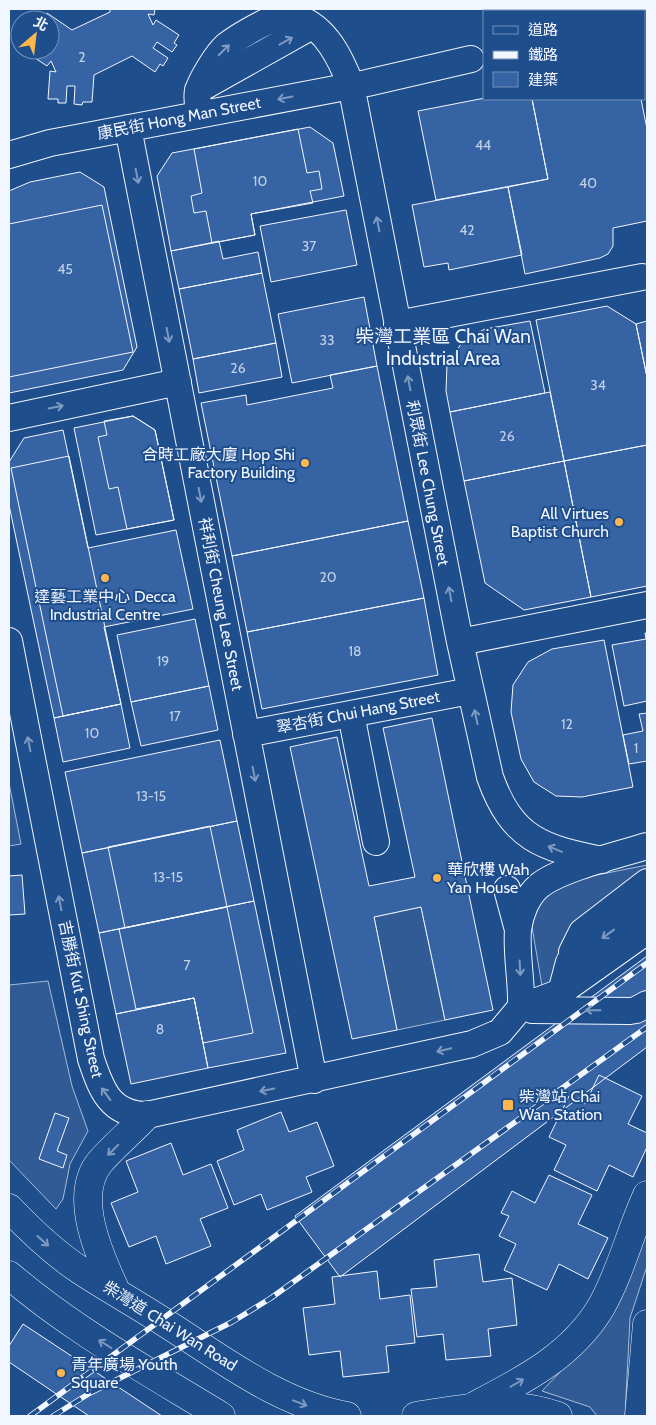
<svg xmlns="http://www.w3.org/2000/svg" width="656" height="1425" viewBox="0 0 656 1425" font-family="Cabin,'Noto Sans TC',sans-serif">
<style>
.built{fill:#305b95;stroke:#a8bbd7}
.building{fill:#3563a3;stroke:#f2f6ff}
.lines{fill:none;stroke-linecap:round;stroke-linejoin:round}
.minor-casing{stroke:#f2f6ff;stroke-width:28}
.major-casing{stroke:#f2f6ff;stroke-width:29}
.highway-casing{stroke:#f2f6ff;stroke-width:29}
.minor{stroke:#1f4e8c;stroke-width:26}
.major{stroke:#1f4e8c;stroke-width:28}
.highway{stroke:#1f4e8c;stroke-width:28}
.rail-casing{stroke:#f2f6ff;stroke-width:5.5}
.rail{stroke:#1f4e8c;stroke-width:4;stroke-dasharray:11;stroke-linecap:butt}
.oneway{stroke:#7e9ac0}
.poi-dot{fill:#ffb74d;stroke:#1f4e8c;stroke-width:2}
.labels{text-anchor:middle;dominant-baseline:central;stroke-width:4;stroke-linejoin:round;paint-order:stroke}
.number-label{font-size:14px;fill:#c3d1e8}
.street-label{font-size:16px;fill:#f2f6ff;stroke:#1f4e8c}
.poi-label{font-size:16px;fill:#f2f6ff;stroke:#1f4e8c;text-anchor:start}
.quarter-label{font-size:19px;fill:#f2f6ff;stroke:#1f4e8c}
</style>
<rect width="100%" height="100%" fill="#1f4e8c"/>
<path class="built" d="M 9,783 L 21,844 L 9,846 Z
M 647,865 L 647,868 L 581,921 L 553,982 L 542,986 L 531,921 L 538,899 L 567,881 Z
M 421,907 L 445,1020 L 397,1030 L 374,917 Z
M 48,981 L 72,1086 L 88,1131 L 70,1164 L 63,1199 L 56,1209 L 9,1160 L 9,985 Z
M 647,1230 L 647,1266 L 630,1318 L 625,1416 L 597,1416 L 590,1407 L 542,1391 L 601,1329 L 615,1310 Z"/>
<path class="building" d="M 110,9 L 155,9 L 154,15 L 148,14 L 153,25 L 156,20 L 179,35 L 174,43 L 177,45 L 172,52 L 157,42 L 153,48 L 168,58 L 163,66 L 160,64 L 155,72 L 132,56 L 94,75 L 92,102 L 83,102 L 82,105 L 74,104 L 75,86 L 67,86 L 66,103 L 58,103 L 58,99 L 48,99 L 50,71 L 56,72 L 51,61 L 47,66 L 23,50 L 50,50 L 50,20 L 38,20 L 39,18 L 42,20 L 47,13 L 72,30 L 110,12 Z
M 485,98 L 532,99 L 548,179 L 436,200 L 418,111 Z
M 532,99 L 641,99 L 647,129 L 647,221 L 613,228 L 613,246 L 608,254 L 600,258 L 525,274 L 508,187 L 548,179 Z
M 310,127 L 333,143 L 344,196 L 251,214 L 255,235 L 171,251 L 157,176 L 172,153 Z
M 298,129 L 307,173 L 319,171 L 322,189 L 310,191 L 313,203 L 251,214 L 255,235 L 212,243 L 206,211 L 194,213 L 191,196 L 202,193 L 194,149 Z
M 80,172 L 104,187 L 137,347 L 123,370 L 9,393 L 9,191 L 30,182 Z
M 508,187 L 522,255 L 449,270 L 448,263 L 424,267 L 412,205 Z
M 102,205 L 133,352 L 9,377 L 9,224 Z
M 346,210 L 357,265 L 271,282 L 260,226 Z
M 219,241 L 223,259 L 258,252 L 262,273 L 179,289 L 171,251 Z
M 262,273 L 276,343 L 193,359 L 179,289 Z
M 364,297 L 377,366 L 292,383 L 278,314 Z
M 607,306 L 636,324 L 647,377 L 647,445 L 564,461 L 536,320 Z
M 530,321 L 545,393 L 450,412 L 446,391 L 447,365 L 463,341 L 485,329 Z
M 647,321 L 647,377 L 636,324 Z
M 276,343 L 282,377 L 199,393 L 193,359 Z
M 377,366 L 408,521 L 232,556 L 201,403 L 246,395 L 247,405 L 333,388 L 330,375 Z
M 550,392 L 564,461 L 464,481 L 450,412 Z
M 133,416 L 155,430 L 174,520 L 96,535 L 74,428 Z
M 133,416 L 155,430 L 174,520 L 127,529 L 118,487 L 109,489 L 98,437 L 107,435 L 104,421 Z
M 63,430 L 88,548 L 176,530 L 193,609 L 104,627 L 121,704 L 54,718 L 9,505 L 9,462 L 24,438 Z
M 647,445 L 647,586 L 591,597 L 564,461 Z
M 69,456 L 121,704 L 63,716 L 11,468 Z
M 564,461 L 591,597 L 524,610 L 485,583 L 464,481 Z
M 408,521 L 424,598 L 247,632 L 232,556 Z
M 424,598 L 438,675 L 262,709 L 247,632 Z
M 195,619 L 209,686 L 131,702 L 117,635 Z
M 645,633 L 647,633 L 647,701 L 624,706 L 612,645 L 646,639 Z
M 604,640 L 633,787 L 582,797 L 556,796 L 534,782 L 521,759 L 511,712 L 513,685 L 528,662 L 552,649 Z
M 209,686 L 218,730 L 141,746 L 131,702 Z
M 121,704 L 130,748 L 63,762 L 54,718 Z
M 647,713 L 647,761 L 629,764 L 623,735 L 643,731 L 639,714 Z
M 432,718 L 493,1010 L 445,1020 L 421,907 L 374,917 L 397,1030 L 352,1039 L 290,747 L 337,737 L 369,886 L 415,877 L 383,728 Z
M 220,740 L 237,821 L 82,853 L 65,772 Z
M 237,821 L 254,901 L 99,933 L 82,853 Z
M 210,826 L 227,907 L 125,928 L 108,847 Z
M 22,875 L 25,914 L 9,915 L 9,876 Z
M 254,901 L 286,1053 L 208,1068 L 194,998 L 116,1014 L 99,933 Z
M 227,907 L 253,1033 L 203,1043 L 194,998 L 136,1009 L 119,929 Z
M 647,956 L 647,1047 L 340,1277 L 295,1216 Z
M 194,998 L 208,1068 L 131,1084 L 116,1014 Z
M 599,1075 L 642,1096 L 628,1124 L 647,1133 L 647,1147 L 633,1177 L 609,1165 L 597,1191 L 554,1170 L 566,1145 L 549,1137 L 569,1096 L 585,1104 Z
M 281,1112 L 289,1132 L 317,1122 L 334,1166 L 306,1177 L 312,1192 L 267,1210 L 261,1194 L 234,1205 L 217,1161 L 244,1150 L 237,1130 Z
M 55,1113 L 69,1118 L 57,1151 L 67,1155 L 63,1168 L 39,1159 Z
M 171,1143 L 183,1175 L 211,1164 L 228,1208 L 200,1219 L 211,1246 L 166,1264 L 156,1236 L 129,1247 L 111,1203 L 138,1192 L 126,1161 Z
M 549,1175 L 592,1195 L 578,1224 L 608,1238 L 588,1279 L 559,1264 L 547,1290 L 504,1270 L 516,1244 L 499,1236 L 509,1216 L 501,1213 L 512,1191 L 535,1203 Z
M 479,1254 L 483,1282 L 512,1278 L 517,1325 L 488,1329 L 491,1356 L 446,1360 L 443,1334 L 417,1337 L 411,1289 L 437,1287 L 434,1260 Z
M 377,1271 L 380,1299 L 410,1295 L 415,1343 L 386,1346 L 389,1372 L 343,1377 L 340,1351 L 309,1355 L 303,1308 L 335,1304 L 332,1277 Z
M 23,1324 L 76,1359 L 162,1416 L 89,1416 L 9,1362 L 9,1346 Z"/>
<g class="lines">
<g class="minor-casing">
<path id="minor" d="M 198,90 L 312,26
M 199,114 C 199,107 196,98 198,91 C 201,80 217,54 226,46 C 236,38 263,22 276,18 C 282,15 292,16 298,18 C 327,28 341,60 351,85 L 460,642 L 490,777 C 512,839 542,848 602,860
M 128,128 L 314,1080
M 9,155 L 50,143 L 367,83 L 471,59
M 397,324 L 642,277
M 9,418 L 178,382
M 9,641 L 91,1059 C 101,1089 110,1115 147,1115 L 472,1044 L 500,1032 L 521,1007
M 460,642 L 647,605
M 351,714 L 376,842
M 246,734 L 470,691
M 507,889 L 518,930
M 572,952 L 582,932 L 647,882
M 561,992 L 569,962 L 647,906
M 521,1007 C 522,981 516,955 518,930 C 520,914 527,896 539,886 C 559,869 621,854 647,846
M 521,1007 L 561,992 L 647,931
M 532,1010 L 630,1011 L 636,1010 L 647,1004"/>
</g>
<g class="major-casing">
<path id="major" d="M 9,1208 C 30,1230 54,1253 80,1270 C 109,1289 138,1305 167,1324 C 224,1360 280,1404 347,1416
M 9,1275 C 73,1330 149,1372 221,1416
M 116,1291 C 100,1257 72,1196 100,1162 C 114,1146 132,1131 147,1115
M 416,1416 C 465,1408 510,1399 558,1416"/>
</g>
<g class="highway-casing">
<path id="highway" d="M 474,1406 C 522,1381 572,1356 601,1307 C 621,1272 630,1232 647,1195
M 639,1416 L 647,1324"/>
</g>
<use href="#minor" class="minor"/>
<use href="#major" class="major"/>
<use href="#highway" class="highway"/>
<g class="rail-casing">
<path id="rail" d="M 30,1416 L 647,963
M 53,1416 L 90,1393 L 232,1322 L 271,1298 L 647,1027"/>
</g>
<use href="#rail" class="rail"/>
</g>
<defs><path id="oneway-shaft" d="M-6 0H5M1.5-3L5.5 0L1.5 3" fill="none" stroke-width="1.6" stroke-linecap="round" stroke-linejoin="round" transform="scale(1.25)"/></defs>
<g class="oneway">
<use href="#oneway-shaft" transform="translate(286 41) rotate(-29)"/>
<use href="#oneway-shaft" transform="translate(224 50) rotate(-45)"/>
<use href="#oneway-shaft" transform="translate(285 98) rotate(169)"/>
<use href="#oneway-shaft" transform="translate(137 176) rotate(79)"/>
<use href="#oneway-shaft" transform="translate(378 224) rotate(-101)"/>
<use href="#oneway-shaft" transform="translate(168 335) rotate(79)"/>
<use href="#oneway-shaft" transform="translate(409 383) rotate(-101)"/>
<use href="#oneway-shaft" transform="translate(56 407) rotate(-12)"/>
<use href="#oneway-shaft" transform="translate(200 495) rotate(79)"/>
<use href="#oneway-shaft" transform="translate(450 594) rotate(-101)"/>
<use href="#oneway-shaft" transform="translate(476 717) rotate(-102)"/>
<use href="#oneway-shaft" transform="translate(29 744) rotate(-101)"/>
<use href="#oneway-shaft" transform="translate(254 774) rotate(79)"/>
<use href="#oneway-shaft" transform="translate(555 849) rotate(-158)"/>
<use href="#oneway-shaft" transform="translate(60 903) rotate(-101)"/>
<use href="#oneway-shaft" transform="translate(608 934) rotate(144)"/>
<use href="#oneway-shaft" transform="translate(520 968) rotate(87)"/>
<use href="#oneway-shaft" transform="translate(593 1010) rotate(-179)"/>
<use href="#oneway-shaft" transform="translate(444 1050) rotate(167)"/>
<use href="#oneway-shaft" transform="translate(267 1090) rotate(168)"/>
<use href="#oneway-shaft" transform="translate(106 1094) rotate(-126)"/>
<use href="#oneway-shaft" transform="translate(113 1150) rotate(135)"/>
<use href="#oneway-shaft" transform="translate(43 1241) rotate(42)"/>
<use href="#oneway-shaft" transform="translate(105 1344) rotate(-148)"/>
<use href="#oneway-shaft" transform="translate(517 1383) rotate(-30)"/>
<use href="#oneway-shaft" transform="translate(300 1403) rotate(21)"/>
</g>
<g class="poi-dot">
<circle cx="305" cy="463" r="5"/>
<circle cx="619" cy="522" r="5"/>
<circle cx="105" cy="578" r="5"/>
<circle cx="437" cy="878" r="5"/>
<rect x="502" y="1099" width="12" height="12" rx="2.5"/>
<circle cx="61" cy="1373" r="5"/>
</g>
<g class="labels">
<g class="number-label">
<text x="82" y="57">2</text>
<text x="483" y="145">44</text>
<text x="260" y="181">10</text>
<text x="588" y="183">40</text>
<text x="467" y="230">42</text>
<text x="309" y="246">37</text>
<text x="65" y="269">45</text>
<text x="327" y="340">33</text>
<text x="238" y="368">26</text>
<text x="598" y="385">34</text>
<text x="507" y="436">26</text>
<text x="328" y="577">20</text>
<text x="355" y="651">18</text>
<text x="163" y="661">19</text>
<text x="175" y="716">17</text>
<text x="567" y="724">12</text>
<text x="92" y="733">10</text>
<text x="636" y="748">1</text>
<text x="151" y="796">13-15</text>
<text x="168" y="877">13-15</text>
<text x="187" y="965">7</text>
<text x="160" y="1029">8</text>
</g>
<g class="street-label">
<text transform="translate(179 118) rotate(-11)">康民街 Hong Man Street</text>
<text transform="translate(428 483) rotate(79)">利眾街 Lee Chung Street</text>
<text transform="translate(221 604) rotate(79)">祥利街 Cheung Lee Street</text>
<text transform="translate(358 712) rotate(-11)">翠杏街 Chui Hang Street</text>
<text transform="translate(81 999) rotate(78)">吉勝街 Kut Shing Street</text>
<text transform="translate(170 1326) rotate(32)">柴灣道 Chai Wan Road</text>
</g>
<g class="poi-label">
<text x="295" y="454" text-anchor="end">合時工廠大廈 Hop Shi<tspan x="295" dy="18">Factory Building</tspan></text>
<text x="609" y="513" text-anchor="end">All Virtues<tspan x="609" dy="18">Baptist Church</tspan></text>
<text x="105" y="596" text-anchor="middle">達藝工業中心 Decca<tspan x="105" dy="18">Industrial Centre</tspan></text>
<text x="447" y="869">華欣樓 Wah<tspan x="447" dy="18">Yan House</tspan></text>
<text x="519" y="1096">柴灣站 Chai<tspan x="519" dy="18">Wan Station</tspan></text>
<text x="71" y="1364">青年廣場 Youth<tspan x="71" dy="18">Square</tspan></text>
</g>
<g class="quarter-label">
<text x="443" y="336">柴灣工業區 Chai Wan<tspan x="443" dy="22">Industrial Area</tspan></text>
</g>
</g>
<rect width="656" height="1425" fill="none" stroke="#f2f6ff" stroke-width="20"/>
<rect x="483" y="10" width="162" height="90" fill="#1f4e8c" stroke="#7391ba"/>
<rect x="493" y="26" width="25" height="8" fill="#1f4e8c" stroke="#7391ba"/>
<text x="528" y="35" font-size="15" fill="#f2f6ff">道路</text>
<rect x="493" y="51" width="25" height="8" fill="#f2f6ff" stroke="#7391ba"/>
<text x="528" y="60" font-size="15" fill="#f2f6ff">鐵路</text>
<rect x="493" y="72" width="25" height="15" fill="#3563a3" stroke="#7391ba"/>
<text x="528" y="85" font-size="15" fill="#f2f6ff">建築</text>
<g transform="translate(35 35) rotate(28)"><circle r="24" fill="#1f4e8c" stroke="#7391ba"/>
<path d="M0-4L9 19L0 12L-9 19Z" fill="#ffb74d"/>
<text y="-8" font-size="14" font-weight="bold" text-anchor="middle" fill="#f2f6ff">北</text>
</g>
</svg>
